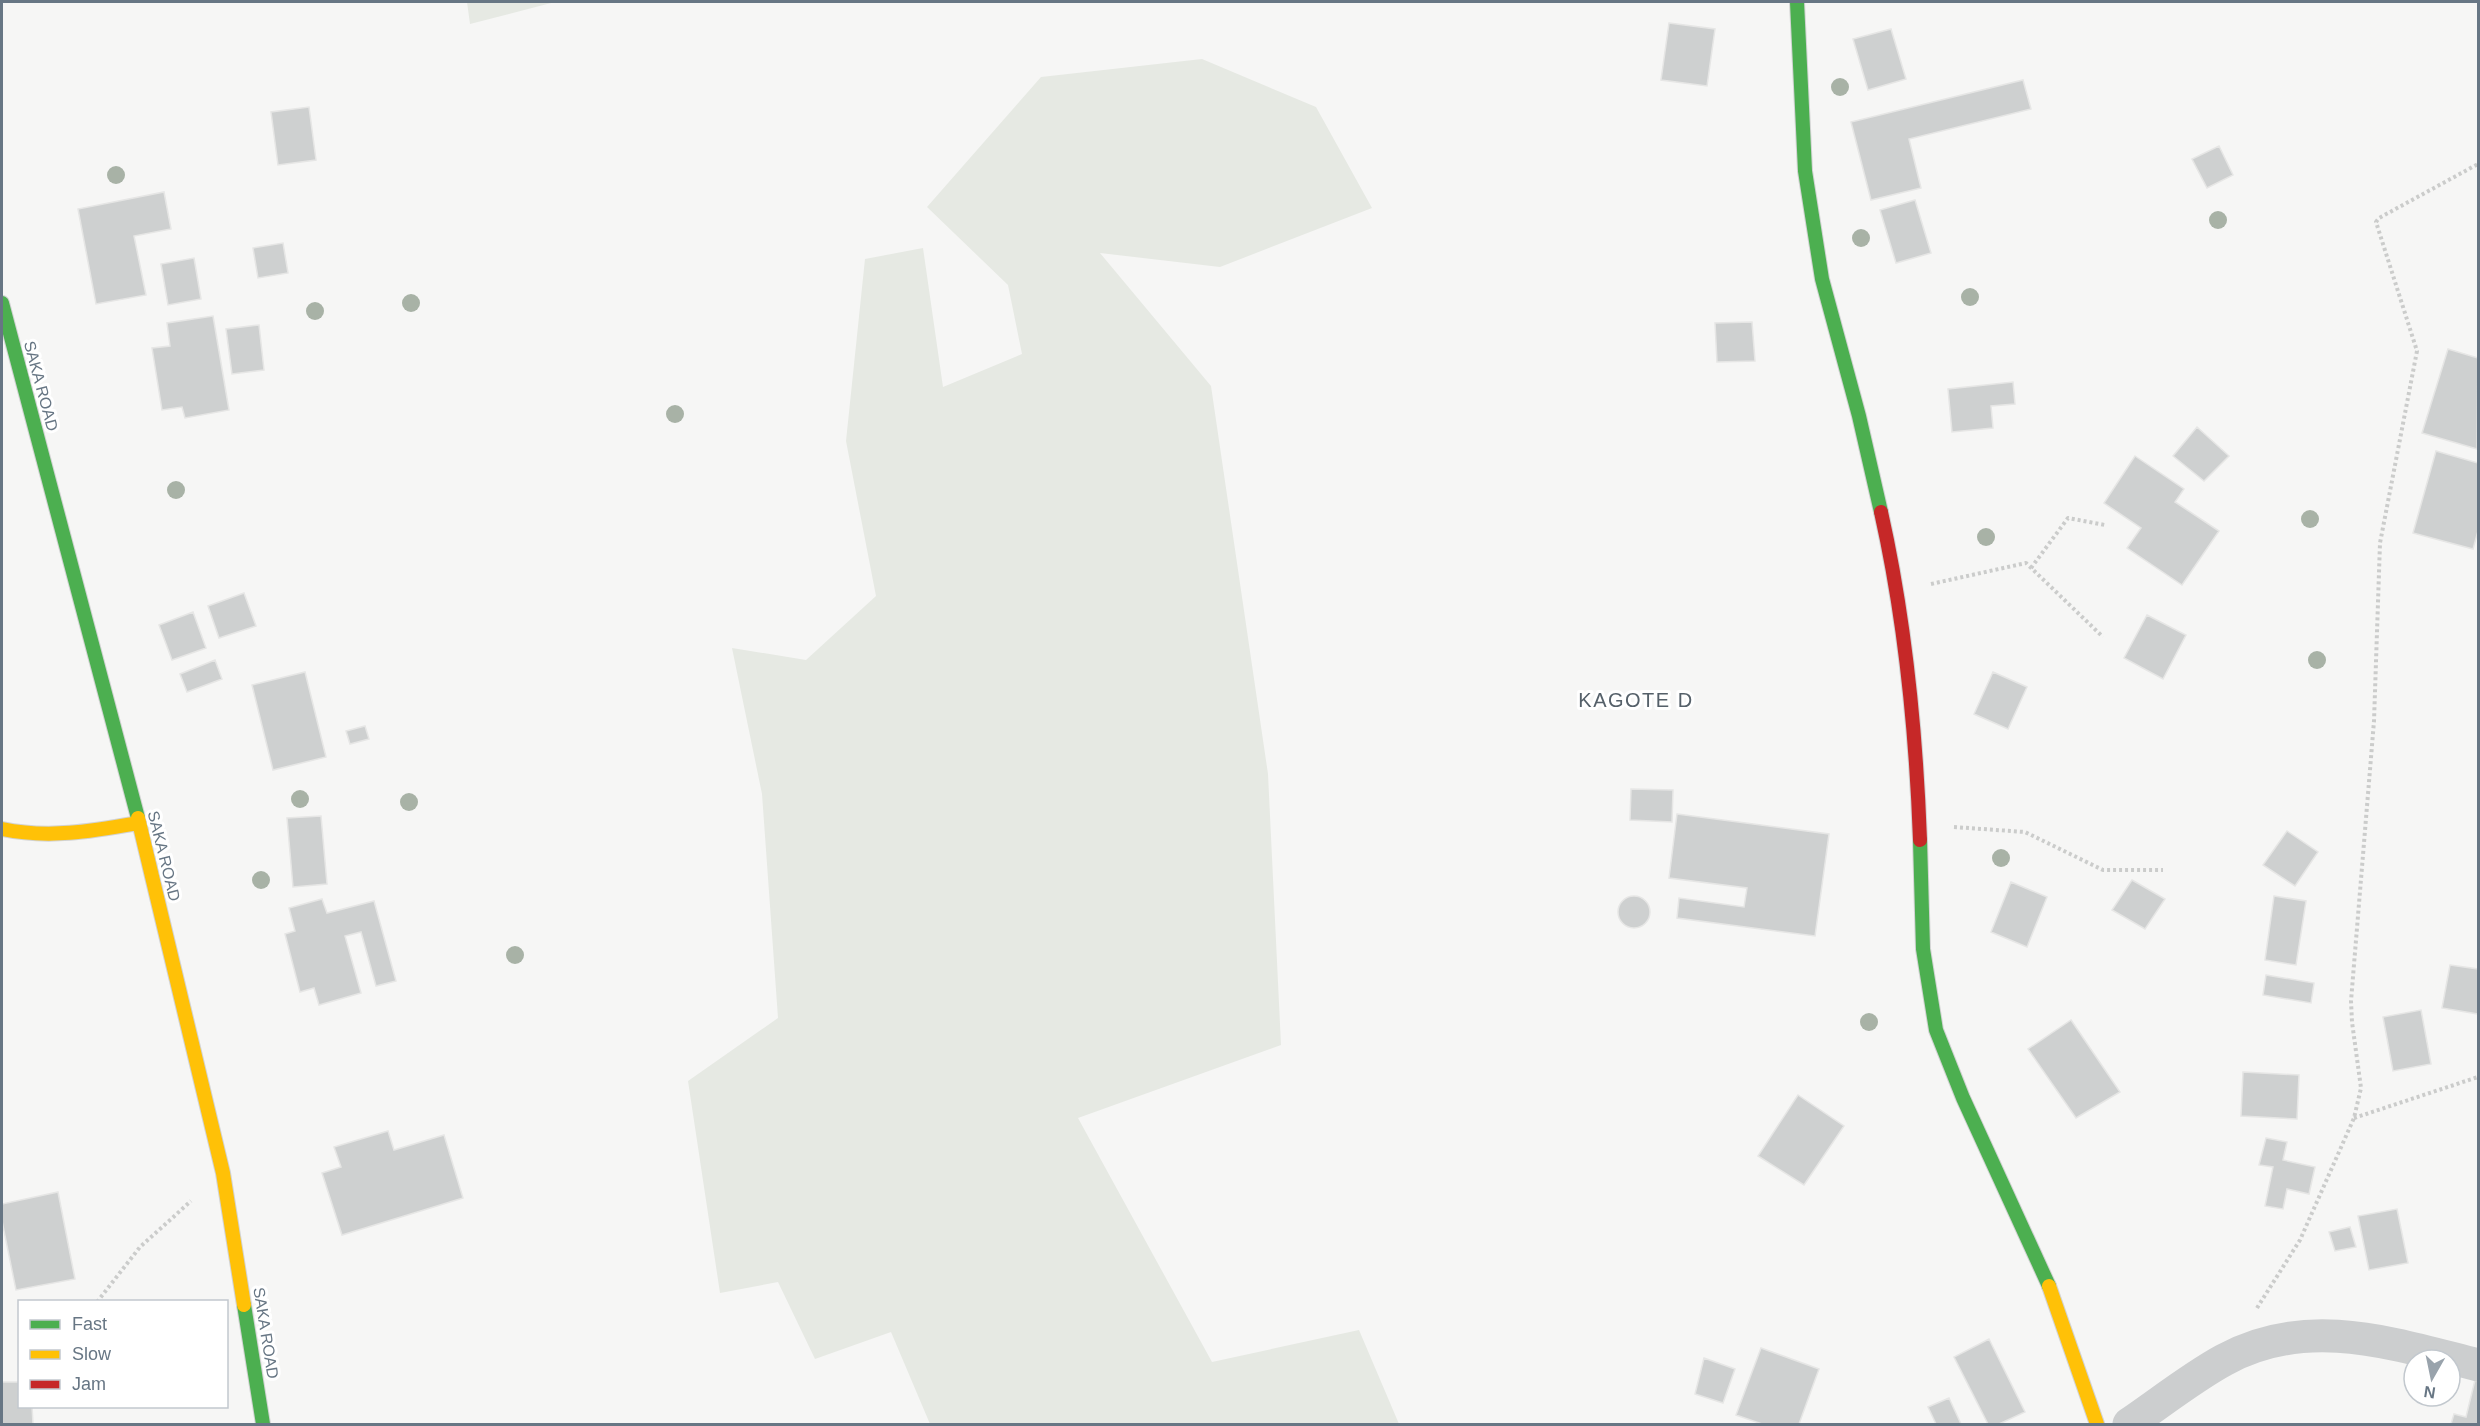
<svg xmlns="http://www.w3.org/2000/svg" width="2480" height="1426" viewBox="0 0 2480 1426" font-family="Helvetica,sans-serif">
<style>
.green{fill:#e6e9e3}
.building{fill:#ced0d0;stroke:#e6e6e5;stroke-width:1.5}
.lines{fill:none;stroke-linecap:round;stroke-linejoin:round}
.fast-casing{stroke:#d2d3d3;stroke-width:16}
.slow-casing{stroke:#d2d3d3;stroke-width:16}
.jam-casing{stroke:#d2d3d3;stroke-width:16}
.path{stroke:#cbcccb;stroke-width:4;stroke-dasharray:3 3;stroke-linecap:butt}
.street{stroke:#cccecf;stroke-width:33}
.fast{stroke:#4caf50;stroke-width:14}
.slow{stroke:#ffc107;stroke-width:14}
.jam{stroke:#c62828;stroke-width:14}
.tree{fill:#a8b2a6}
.labels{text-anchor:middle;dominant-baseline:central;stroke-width:6;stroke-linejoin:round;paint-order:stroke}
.street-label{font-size:16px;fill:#677684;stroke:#fff}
.quarter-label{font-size:20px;letter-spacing:1.5px;fill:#556069;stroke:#fff}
</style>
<rect width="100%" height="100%" fill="#f6f6f5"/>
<path class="green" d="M 467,2 L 555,2 L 470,24 Z
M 1202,59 L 1316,107 L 1372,208 L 1220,267 L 1100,253 L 1211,386 L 1268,774 L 1281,1045 L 1078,1118 L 1212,1362 L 1359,1330 L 1399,1424 L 930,1424 L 891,1332 L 815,1359 L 778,1282 L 720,1293 L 688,1081 L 778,1018 L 762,794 L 732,648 L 806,660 L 876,596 L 846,441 L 865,259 L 923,248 L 943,387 L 1022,354 L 1008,285 L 927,207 L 1041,77 Z"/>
<path class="building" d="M 1669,23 L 1715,29 L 1707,86 L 1661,80 Z
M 1891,29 L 1906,79 L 1868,90 L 1853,39 Z
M 2023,80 L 2031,109 L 1909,139 L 1921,188 L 1871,200 L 1851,122 Z
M 309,107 L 316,160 L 278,165 L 271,112 Z
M 2219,146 L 2233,175 L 2207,188 L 2192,159 Z
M 164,192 L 171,229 L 134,236 L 146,295 L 96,304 L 78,209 Z
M 1915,200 L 1931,253 L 1896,263 L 1880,210 Z
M 283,243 L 288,273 L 258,278 L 253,248 Z
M 194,258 L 201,299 L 168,305 L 161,264 Z
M 213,316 L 229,410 L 185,418 L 182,407 L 162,410 L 152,348 L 170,346 L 167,323 Z
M 1752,322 L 1755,361 L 1717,362 L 1715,323 Z
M 259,325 L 264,370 L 232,374 L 226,329 Z
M 2448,349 L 2478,358 L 2477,449 L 2422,433 Z
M 2013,382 L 2015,404 L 1991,406 L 1993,428 L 1952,432 L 1948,389 Z
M 2197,427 L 2229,456 L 2204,481 L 2173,456 Z
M 2436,451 L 2478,463 L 2478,531 L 2473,549 L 2413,533 Z
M 2135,456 L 2184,489 L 2175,502 L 2219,531 L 2182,585 L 2127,548 L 2141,528 L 2104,503 Z
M 244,593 L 256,626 L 219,638 L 208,606 Z
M 193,612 L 206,648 L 172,660 L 159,625 Z
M 2147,615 L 2186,635 L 2163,679 L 2124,658 Z
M 215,660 L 222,679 L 187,692 L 180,674 Z
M 305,672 L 326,757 L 273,770 L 252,685 Z
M 1993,672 L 2027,687 L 2008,729 L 1974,714 Z
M 365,726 L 369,739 L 350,744 L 346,731 Z
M 1631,789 L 1673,790 L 1672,822 L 1630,820 Z
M 1677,814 L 1829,834 L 1815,936 L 1677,918 L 1679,898 L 1744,907 L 1747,888 L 1669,878 Z
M 321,816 L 327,884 L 293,887 L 287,818 Z
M 2287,831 L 2318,852 L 2295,886 L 2263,865 Z
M 2132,880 L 2165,899 L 2145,929 L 2112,910 Z
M 2011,882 L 2047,897 L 2027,947 L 1991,932 Z
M1618 912a16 16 0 1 1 32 0a16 16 0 1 1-32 0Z
M 2274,896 L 2306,901 L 2296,965 L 2265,960 Z
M 322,899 L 327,913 L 374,901 L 396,981 L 376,986 L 361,932 L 345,936 L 361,993 L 319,1005 L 314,988 L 300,992 L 285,934 L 295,931 L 289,908 Z
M 2450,965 L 2478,969 L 2478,1014 L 2442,1008 Z
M 2266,975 L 2314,983 L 2311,1003 L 2263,995 Z
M 2421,1010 L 2431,1064 L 2393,1071 L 2383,1017 Z
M 2071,1020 L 2120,1092 L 2076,1118 L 2028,1049 Z
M 2243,1072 L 2299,1075 L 2297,1119 L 2241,1116 Z
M 1798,1095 L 1844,1126 L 1804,1185 L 1758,1156 Z
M 388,1131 L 394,1150 L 444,1135 L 463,1198 L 342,1235 L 322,1173 L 341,1167 L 334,1147 Z
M 2266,1138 L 2287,1142 L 2283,1160 L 2315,1167 L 2309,1194 L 2287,1189 L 2283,1209 L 2265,1206 L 2273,1167 L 2259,1165 Z
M 58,1192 L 75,1279 L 16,1290 L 2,1221 L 2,1204 Z
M 2397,1209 L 2408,1263 L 2369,1270 L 2358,1216 Z
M 2350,1227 L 2356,1247 L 2335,1251 L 2329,1232 Z
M 1989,1339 L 2025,1412 L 1999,1424 L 1988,1424 L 1954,1357 Z
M 1761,1348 L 1819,1369 L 1799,1424 L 1762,1424 L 1736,1415 Z
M 1704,1358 L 1735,1369 L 1723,1403 L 1695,1394 Z
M 2475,1380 L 2478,1381 L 2478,1424 L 2451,1424 L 2454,1414 L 2466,1417 Z
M 2,1382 L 20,1382 L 20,1406 L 32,1406 L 33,1424 L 2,1424 Z
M 1949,1398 L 1961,1424 L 1936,1424 L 1928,1407 Z"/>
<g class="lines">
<g class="fast-casing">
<path id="fast" d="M 1797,2 L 1805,171 L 1822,279 L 1859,416 L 1881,512
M 2,303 L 138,818
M 1920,840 L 1923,949 L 1936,1030 L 1963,1098 L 2049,1286
M 244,1305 L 263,1424"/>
</g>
<g class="slow-casing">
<path id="slow" d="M 138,818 L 223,1173 L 244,1305
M 2,829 C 49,839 93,831 139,823
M 2049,1286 L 2097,1424"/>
</g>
<g class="jam-casing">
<path id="jam" d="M 1881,512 C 1905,619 1916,730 1920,840"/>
</g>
<path class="path" d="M 2031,568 L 2068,518 L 2105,525
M 1931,584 L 2026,563 L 2103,637
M 1954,827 L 2025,832 L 2103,870 L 2163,870
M 2354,1118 L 2478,1077
M 97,1302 L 140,1247 L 191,1201
M 2257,1308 L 2300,1240 L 2354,1118 L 2361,1088 L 2352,1022 L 2351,1001 L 2374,721 L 2380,543 L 2417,351 L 2376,222 L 2379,218 L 2478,164"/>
<path class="street" d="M 2129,1424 C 2160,1403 2191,1378 2224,1360 C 2307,1314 2394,1344 2478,1365"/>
<use href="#fast" class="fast"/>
<use href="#slow" class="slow"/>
<use href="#jam" class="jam"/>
</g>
<g class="tree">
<circle cx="1840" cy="87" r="9"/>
<circle cx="116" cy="175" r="9"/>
<circle cx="2218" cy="220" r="9"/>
<circle cx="1861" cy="238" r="9"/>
<circle cx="1970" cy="297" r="9"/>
<circle cx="411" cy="303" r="9"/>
<circle cx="315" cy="311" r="9"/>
<circle cx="675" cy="414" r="9"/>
<circle cx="176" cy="490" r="9"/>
<circle cx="2310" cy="519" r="9"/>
<circle cx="1986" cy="537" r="9"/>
<circle cx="2317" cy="660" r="9"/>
<circle cx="300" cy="799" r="9"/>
<circle cx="409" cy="802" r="9"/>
<circle cx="2001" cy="858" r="9"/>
<circle cx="261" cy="880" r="9"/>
<circle cx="515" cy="955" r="9"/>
<circle cx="1869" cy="1022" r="9"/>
</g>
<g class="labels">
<g class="street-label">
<text transform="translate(41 386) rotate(75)">SAKA ROAD</text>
<text transform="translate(164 856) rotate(76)">SAKA ROAD</text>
<text transform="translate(266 1333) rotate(81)">SAKA ROAD</text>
</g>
<g class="quarter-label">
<text x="1636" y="700">KAGOTE D</text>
</g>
</g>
<rect width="2480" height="1426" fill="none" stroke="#677684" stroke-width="6"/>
<rect x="18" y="1300" width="210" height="108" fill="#ffffff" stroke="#c2c8ce" stroke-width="1.5"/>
<rect x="30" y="1320" width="30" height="9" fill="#4caf50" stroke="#c2c8ce" stroke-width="1.5"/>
<text x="72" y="1330" font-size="18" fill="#677684">Fast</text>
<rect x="30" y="1350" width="30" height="9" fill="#ffc107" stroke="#c2c8ce" stroke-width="1.5"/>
<text x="72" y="1360" font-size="18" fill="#677684">Slow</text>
<rect x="30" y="1380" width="30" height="9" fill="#c62828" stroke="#c2c8ce" stroke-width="1.5"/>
<text x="72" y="1390" font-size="18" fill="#677684">Jam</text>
<g transform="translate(2432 1378) rotate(189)"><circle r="28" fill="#ffffff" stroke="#c2c8ce" stroke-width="1.5"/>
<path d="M0-4.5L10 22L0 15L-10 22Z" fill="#99a3ac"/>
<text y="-9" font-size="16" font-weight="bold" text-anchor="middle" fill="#677684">N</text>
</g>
</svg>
